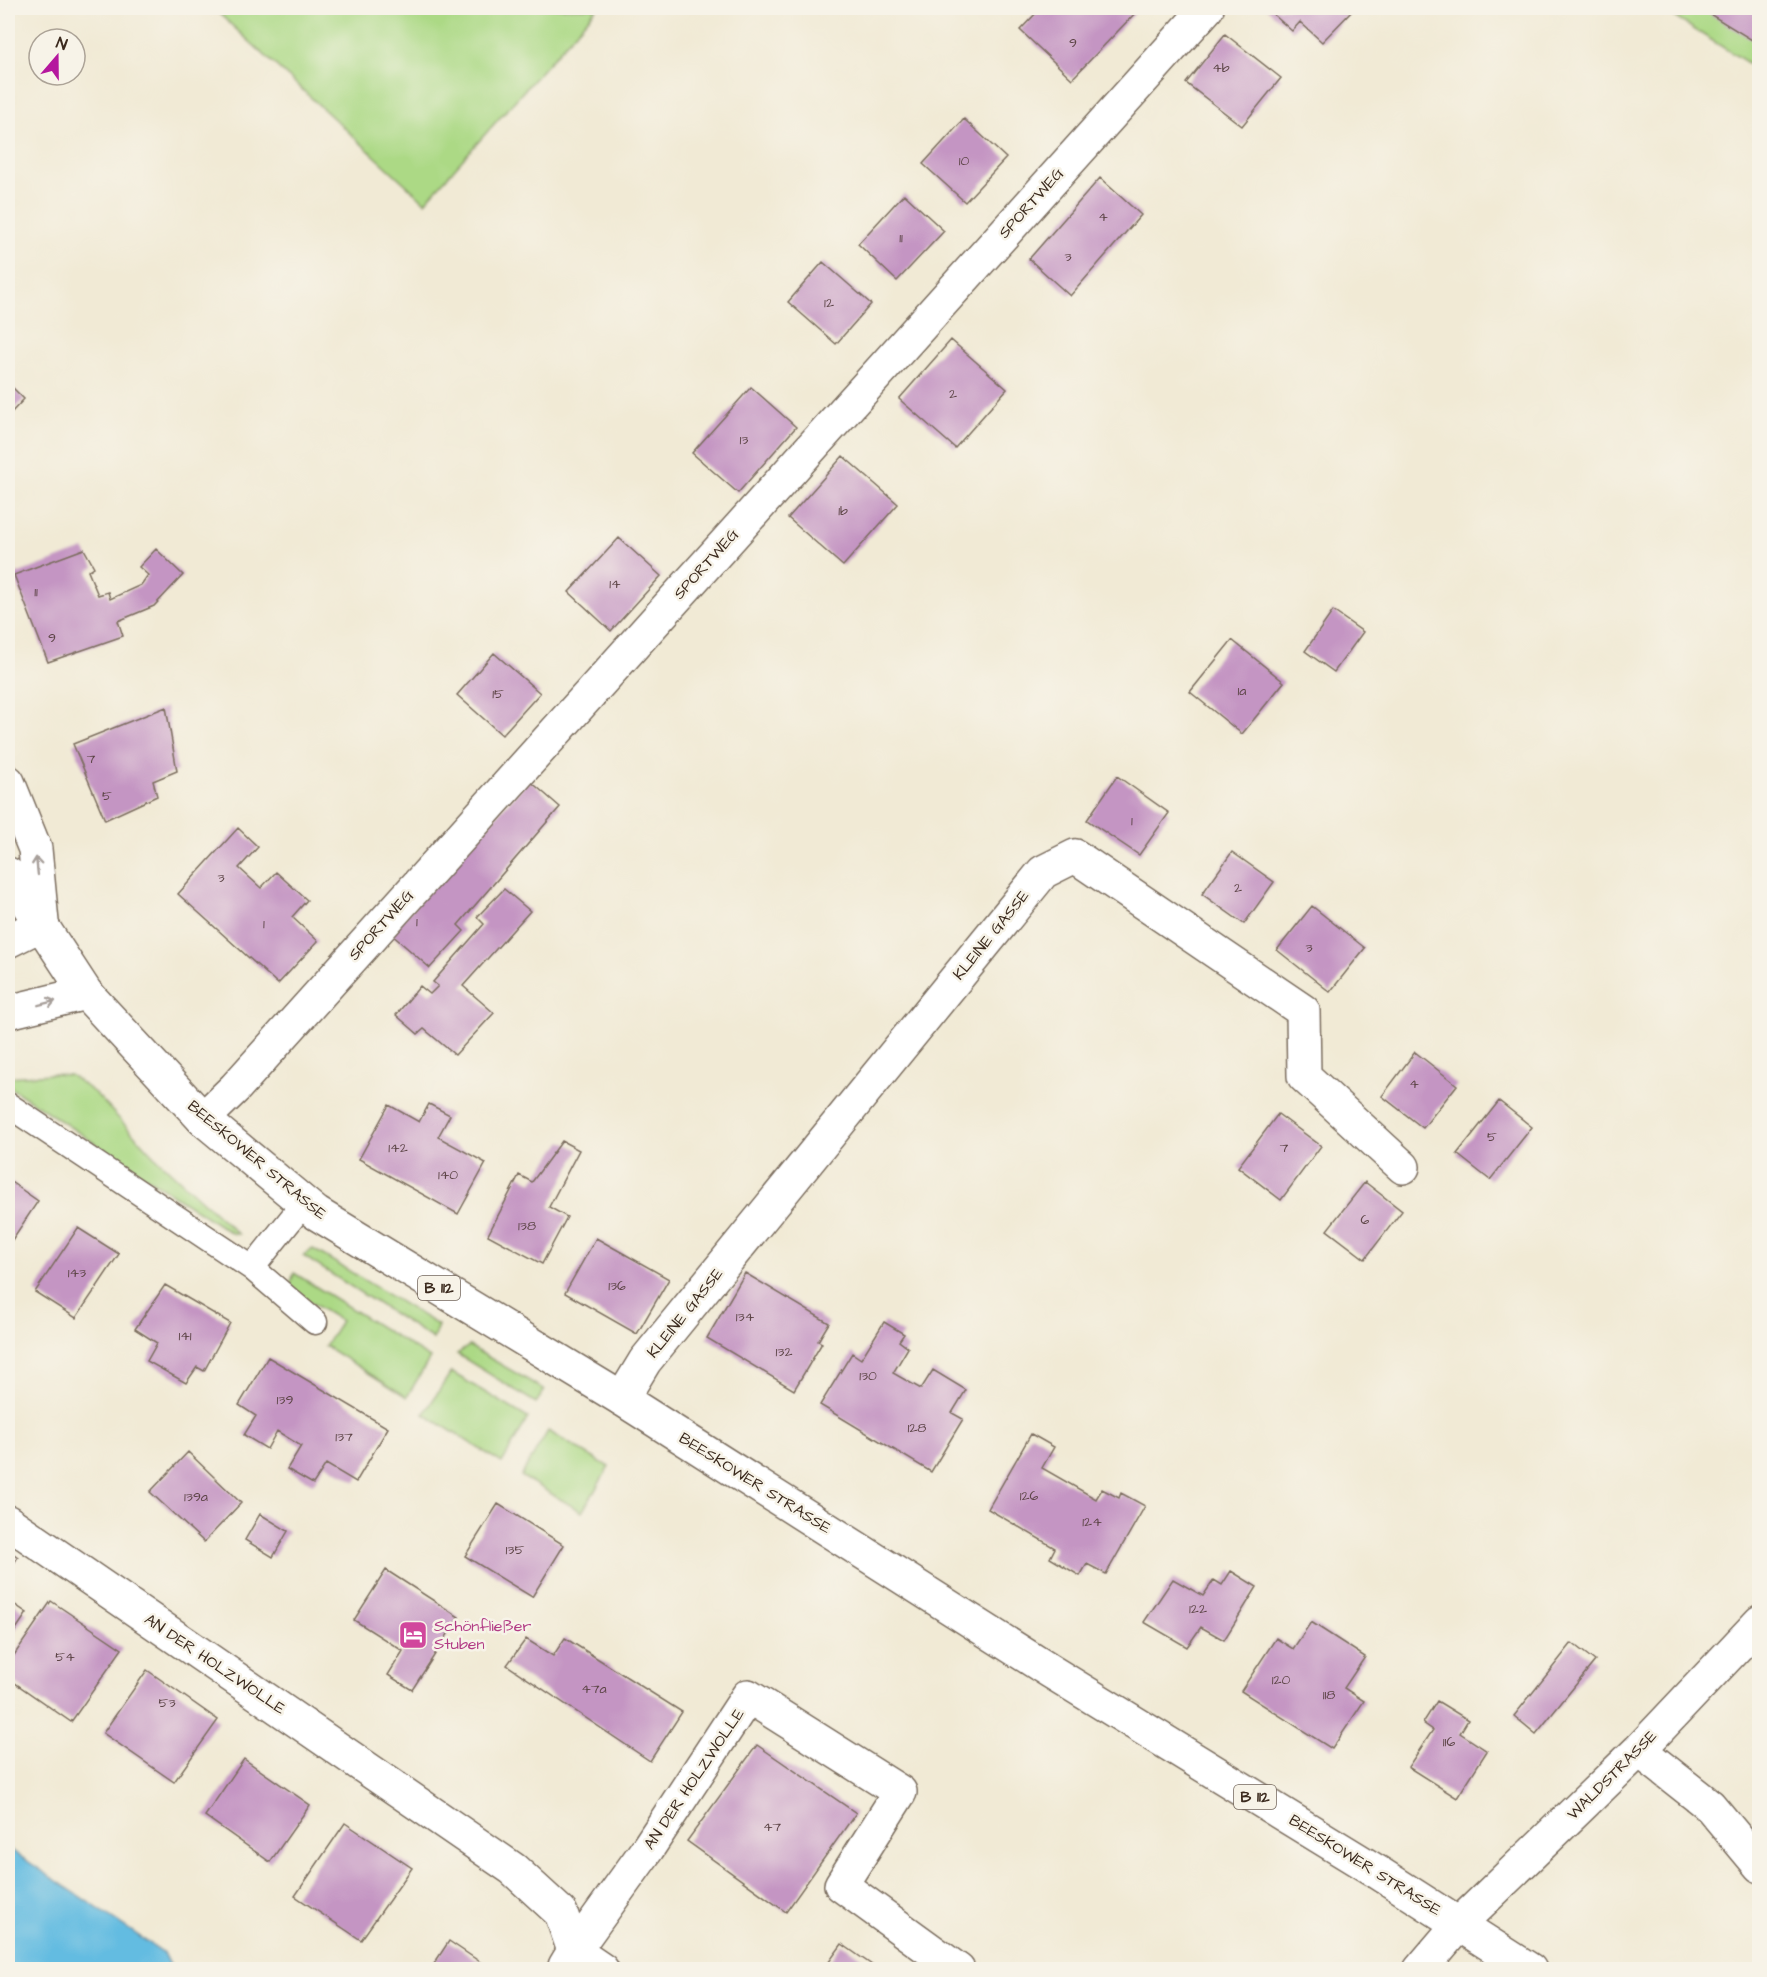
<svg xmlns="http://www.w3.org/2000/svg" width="1767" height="1977" viewBox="0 0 1767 1977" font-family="'Architects Daughter',sans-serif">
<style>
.green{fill:#acd985;stroke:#748252;stroke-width:1.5}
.water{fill:#64bce1;stroke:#507380;stroke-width:1.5}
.building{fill:#c495c3}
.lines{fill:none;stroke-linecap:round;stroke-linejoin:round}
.lane-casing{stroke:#7b6d5e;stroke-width:27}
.street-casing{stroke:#7b6d5e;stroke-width:36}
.secondary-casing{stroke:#7b6d5e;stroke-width:36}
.primary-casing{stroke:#7b6d5e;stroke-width:36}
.lane{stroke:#fff;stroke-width:24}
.street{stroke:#fff;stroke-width:33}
.secondary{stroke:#fff;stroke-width:33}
.primary{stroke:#fff;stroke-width:33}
.oneway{stroke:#a79f9a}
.labels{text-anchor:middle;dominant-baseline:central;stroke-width:5;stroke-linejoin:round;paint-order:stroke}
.number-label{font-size:14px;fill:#5d4547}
.shield{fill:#f7f3e8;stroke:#73665b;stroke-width:1.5}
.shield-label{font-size:15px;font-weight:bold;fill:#3b2a1e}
.street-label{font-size:16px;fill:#3b2a1e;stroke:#f7f3e8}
.hotel-label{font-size:16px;fill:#b23c85;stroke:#f7f3e8;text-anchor:start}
</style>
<rect width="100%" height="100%" fill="#f7f3e8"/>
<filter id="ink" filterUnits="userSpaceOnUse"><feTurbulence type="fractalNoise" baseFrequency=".0167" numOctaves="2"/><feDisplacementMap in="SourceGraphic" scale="12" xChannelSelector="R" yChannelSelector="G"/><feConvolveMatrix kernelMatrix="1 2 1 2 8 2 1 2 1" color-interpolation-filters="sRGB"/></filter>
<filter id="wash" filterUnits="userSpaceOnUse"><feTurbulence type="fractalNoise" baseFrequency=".008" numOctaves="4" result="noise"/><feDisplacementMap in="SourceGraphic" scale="24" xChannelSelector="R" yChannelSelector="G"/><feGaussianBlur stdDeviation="1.35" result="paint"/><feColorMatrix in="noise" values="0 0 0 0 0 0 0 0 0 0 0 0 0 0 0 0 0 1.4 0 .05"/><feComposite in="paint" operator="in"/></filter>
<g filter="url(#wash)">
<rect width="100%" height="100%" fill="#f1ead5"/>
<path class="green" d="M 213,8 L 597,8 L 425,202 Z
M 1660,8 L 1759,8 L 1759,70 Z
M 52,1074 L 70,1075 L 96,1094 L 154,1156 L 238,1234 L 231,1233 L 8,1086 L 8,1077 Z
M 313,1249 L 438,1325 L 433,1339 L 303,1256 Z
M 294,1273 L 430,1358 L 407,1397 L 325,1346 L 341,1321 L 289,1289 Z
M 469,1346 L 545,1390 L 536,1403 L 457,1354 Z
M 451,1372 L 528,1418 L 502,1463 L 424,1414 Z
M 548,1431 L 609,1467 L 582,1512 L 521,1476 Z"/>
<path class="water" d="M 8,1848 L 164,1953 L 172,1969 L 8,1969 Z"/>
<g id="blocks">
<path class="building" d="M 1041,8 L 1140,8 L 1072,79 L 1020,30 Z
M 1266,8 L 1355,8 L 1322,42 L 1300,22 L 1292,31 Z
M 1700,8 L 1760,8 L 1760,45 Z
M 1225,34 L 1281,78 L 1242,126 L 1186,83 Z
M 964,119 L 1006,158 L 965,202 L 923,164 Z
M 1100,178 L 1141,215 L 1070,296 L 1029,259 Z
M 904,194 L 944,231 L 897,281 L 858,244 Z
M 823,262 L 871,304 L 836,344 L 788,302 Z
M 951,340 L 1007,389 L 955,448 L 899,399 Z
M 8,383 L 24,399 L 8,416 Z
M 751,387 L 796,427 L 738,493 L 692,453 Z
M 843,456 L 898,504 L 843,566 L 788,518 Z
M 619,538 L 661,576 L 611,631 L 569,592 Z
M 84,549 L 94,567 L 88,571 L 98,595 L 108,592 L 110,599 L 141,585 L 148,575 L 139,567 L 156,549 L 183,575 L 154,606 L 118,621 L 123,636 L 48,662 L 14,575 Z
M 1333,611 L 1363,632 L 1334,672 L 1305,651 Z
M 1232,640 L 1284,682 L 1242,734 L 1190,692 Z
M 494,653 L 540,693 L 502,735 L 457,695 Z
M 166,707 L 177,771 L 153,781 L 157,796 L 105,820 L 73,744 Z
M 1117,776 L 1169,813 L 1139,855 L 1087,820 Z
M 529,780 L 560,807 L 458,925 L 464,931 L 430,968 L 390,933 Z
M 238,828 L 258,847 L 239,868 L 261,888 L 276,872 L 307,900 L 292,917 L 318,941 L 278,984 L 178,894 Z
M 1232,852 L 1274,882 L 1244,924 L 1202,894 Z
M 504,889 L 530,911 L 463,986 L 494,1013 L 455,1055 L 424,1029 L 418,1034 L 396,1015 L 420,986 L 430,994 L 438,986 L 433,982 L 484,924 L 477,917 Z
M 1312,906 L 1365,948 L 1330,992 L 1277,950 Z
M 1415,1052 L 1457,1085 L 1423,1128 L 1382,1096 Z
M 1499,1101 L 1532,1127 L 1490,1180 L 1457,1154 Z
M 429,1104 L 450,1115 L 438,1137 L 486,1163 L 458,1214 L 359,1159 L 389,1105 L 419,1122 Z
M 1278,1114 L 1321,1146 L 1281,1200 L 1238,1167 Z
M 562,1141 L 579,1150 L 549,1207 L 567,1217 L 542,1264 L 488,1235 L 519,1175 L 532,1182 Z
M 8,1180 L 38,1201 L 8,1246 Z
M 1365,1182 L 1402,1211 L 1365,1259 L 1327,1230 Z
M 78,1228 L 119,1254 L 76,1318 L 35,1292 Z
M 596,1238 L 669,1279 L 637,1334 L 565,1293 Z
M 745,1273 L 829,1323 L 818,1341 L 822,1343 L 794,1390 L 707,1338 Z
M 165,1285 L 230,1323 L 204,1371 L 197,1367 L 186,1383 L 147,1361 L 157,1343 L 135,1329 Z
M 884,1322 L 904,1334 L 899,1341 L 908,1348 L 893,1373 L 921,1389 L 933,1370 L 966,1390 L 952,1413 L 963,1419 L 931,1472 L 820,1405 L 852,1353 L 861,1359 Z
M 268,1357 L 388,1428 L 356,1482 L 326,1464 L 313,1484 L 287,1469 L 301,1446 L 277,1431 L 267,1449 L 244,1435 L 256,1416 L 239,1405 Z
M 1031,1434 L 1054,1447 L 1042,1468 L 1096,1499 L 1102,1489 L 1119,1498 L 1121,1493 L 1145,1506 L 1106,1574 L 1087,1564 L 1080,1576 L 1050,1558 L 1055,1548 L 988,1509 Z
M 188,1452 L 241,1503 L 204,1542 L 150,1492 Z
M 498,1504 L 564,1545 L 532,1597 L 465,1556 Z
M 260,1514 L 288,1531 L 273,1557 L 245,1540 Z
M 8,1550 L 18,1557 L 8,1572 Z
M 386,1570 L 459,1617 L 412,1690 L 388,1675 L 403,1651 L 354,1620 Z
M 1231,1571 L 1257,1587 L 1224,1640 L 1201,1627 L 1187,1647 L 1144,1622 L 1173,1579 L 1203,1596 L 1214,1580 L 1222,1585 Z
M 8,1600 L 27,1613 L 8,1641 Z
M 51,1601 L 122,1649 L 71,1722 L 8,1678 L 8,1664 Z
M 1311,1622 L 1365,1657 L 1344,1688 L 1364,1701 L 1332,1749 L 1241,1691 L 1276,1638 L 1293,1649 Z
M 565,1638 L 682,1712 L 650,1761 L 507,1665 L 526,1639 L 553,1656 Z
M 1572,1643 L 1595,1661 L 1536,1734 L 1514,1716 Z
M 147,1670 L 218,1720 L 174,1782 L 103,1733 Z
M 1437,1701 L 1468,1720 L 1460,1733 L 1487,1751 L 1457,1798 L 1408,1767 L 1433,1730 L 1423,1723 Z
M 757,1745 L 856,1813 L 786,1912 L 687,1841 Z
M 244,1759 L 310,1805 L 270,1862 L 205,1816 Z
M 345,1823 L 412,1868 L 361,1940 L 295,1896 Z
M 449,1941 L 492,1970 L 430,1970 Z
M 842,1944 L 879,1970 L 823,1970 Z"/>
</g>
</g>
<g filter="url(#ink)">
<use href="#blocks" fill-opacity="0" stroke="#7b6d5e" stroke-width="1.5"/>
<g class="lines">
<g class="lane-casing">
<path id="lane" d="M 8,1105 L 252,1268 L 315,1322
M 252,1268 L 304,1203"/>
</g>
<g class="street-casing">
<path id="street" d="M 203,1119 L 235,1088 L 1207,8
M 622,1399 L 645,1361 L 1043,872 L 1075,856 L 1303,1011 L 1304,1076 L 1403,1167
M 8,1522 L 513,1869 L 561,1913 L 574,1951 L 565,1966
M 1639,1750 L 1710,1806 L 1760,1866
M 1460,1923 L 1639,1750 L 1760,1622
M 602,1970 L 574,1951 L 648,1848 L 748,1696 L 900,1792 L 841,1885 L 958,1970"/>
</g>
<g class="secondary-casing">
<path id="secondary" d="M 1420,1970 L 1460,1923"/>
</g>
<g class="primary-casing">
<path id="primary" d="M 8,782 L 35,849 L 42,922
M 8,874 L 86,993 L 203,1119 L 316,1213 L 622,1399 L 1050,1671 L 1379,1873 L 1530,1970
M 8,941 L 42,924
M 8,1012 L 86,993"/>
</g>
<use href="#lane" class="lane"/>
<use href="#street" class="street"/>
<use href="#secondary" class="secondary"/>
<use href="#primary" class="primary"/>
</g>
<defs><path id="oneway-shaft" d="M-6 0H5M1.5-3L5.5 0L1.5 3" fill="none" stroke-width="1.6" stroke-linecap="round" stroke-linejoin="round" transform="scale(1.5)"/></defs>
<g class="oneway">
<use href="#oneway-shaft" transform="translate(37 866) rotate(-96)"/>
<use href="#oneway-shaft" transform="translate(47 1003) rotate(-14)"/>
</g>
</g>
<defs>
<g id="hotel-square" transform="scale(1.5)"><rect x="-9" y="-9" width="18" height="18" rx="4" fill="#d1479c" stroke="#f7f3e8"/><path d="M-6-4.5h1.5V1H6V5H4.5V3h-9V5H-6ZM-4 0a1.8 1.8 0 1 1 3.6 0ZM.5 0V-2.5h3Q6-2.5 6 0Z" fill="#fff"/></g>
</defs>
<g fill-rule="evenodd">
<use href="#hotel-square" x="413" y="1635"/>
</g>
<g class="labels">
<g class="number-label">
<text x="1073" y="43">9</text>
<text x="1221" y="68">4b</text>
<text x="964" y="161">10</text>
<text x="1103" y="217">4</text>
<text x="901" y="238">11</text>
<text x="1068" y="257">3</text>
<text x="829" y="303">12</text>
<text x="953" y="394">2</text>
<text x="744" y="440">13</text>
<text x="843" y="511">1b</text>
<text x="615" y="584">14</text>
<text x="36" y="592">11</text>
<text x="52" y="638">9</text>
<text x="1242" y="691">1a</text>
<text x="498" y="694">15</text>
<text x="91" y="759">7</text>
<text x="107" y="796">5</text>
<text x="1132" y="821">1</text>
<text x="221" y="878">3</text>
<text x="1238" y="888">2</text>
<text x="417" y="922">1</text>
<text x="264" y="924">1</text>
<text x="1309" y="948">3</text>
<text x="1414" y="1084">4</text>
<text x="1492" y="1137">5</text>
<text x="398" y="1148">142</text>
<text x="1284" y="1148">7</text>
<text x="448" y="1175">140</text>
<text x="1365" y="1220">6</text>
<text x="527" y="1226">138</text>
<text x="77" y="1273">143</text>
<text x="617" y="1286">136</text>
<text x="745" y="1317">134</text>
<text x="185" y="1336">141</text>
<text x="784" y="1352">132</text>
<text x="868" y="1376">130</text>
<text x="285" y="1400">139</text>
<text x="917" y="1428">128</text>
<text x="344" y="1437">137</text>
<text x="1029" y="1496">126</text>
<text x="196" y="1497">139a</text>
<text x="1092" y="1522">124</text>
<text x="515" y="1550">135</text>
<text x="1198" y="1609">122</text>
<text x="65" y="1657">54</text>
<text x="1281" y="1680">120</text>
<text x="594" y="1689">47a</text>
<text x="1329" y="1695">118</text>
<text x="167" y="1703">53</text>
<text x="1449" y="1742">116</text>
<text x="772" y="1827">47</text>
</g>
<g class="shield">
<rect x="418" y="1276" width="42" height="24" rx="4.5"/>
<rect x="1234" y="1785" width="42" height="24" rx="4.5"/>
</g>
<g class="shield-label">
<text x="439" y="1288">B 112</text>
<text x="1255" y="1797">B 112</text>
</g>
<g class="street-label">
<text transform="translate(1031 203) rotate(-48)">SPORTWEG</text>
<text transform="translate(706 564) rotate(-48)">SPORTWEG</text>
<text transform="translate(381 925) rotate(-48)">SPORTWEG</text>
<text transform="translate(991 935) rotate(-51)">KLEINE GASSE</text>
<text transform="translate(257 1160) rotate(40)">BEESKOWER STRASSE</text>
<text transform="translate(685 1313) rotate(-51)">KLEINE GASSE</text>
<text transform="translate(755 1483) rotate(32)">BEESKOWER STRASSE</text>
<text transform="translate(215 1664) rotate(34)">AN DER HOLZWOLLE</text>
<text transform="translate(1612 1775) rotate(-45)">WALDSTRASSE</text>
<text transform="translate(694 1779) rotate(-56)">AN DER HOLZWOLLE</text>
<text transform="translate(1365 1865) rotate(32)">BEESKOWER STRASSE</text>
</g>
<g class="hotel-label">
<text x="434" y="1626">Schönfließer<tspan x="434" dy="18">Stuben</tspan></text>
</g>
</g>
<rect width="1767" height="1977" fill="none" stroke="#f7f3e8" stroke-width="30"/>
<g transform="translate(57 57) rotate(20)"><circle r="28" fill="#f7f3e8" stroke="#aca397" stroke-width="1.5"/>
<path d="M0-4.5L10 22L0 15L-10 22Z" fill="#b5179e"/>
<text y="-9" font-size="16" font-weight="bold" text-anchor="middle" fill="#3b2a1e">N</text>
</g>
</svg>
